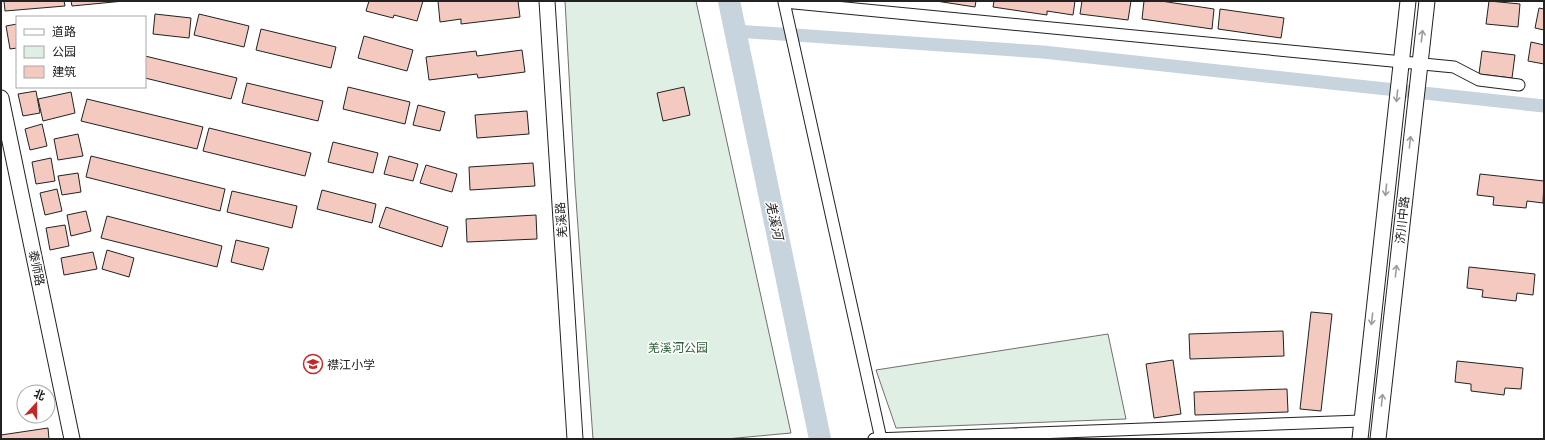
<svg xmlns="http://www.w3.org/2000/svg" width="1545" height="440" viewBox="0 0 1545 440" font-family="Cabin,'Noto Sans SC',sans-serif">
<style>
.green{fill:#e0efe3;stroke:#6f6f6f}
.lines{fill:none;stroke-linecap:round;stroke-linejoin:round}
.canal{stroke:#c7d3dd;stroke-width:13}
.river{stroke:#c7d3dd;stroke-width:22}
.building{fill:#f3c9c0;stroke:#222}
.street-casing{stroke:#222;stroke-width:13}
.secondary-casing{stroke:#222;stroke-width:17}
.street{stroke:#fff;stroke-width:11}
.secondary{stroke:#fff;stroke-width:15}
.oneway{stroke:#9c9c9c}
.labels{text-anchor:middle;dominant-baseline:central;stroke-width:3;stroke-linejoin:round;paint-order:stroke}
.street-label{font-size:12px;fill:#222;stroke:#fff}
.park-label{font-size:12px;fill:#2f5e38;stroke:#fff}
.poi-label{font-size:12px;fill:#222;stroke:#fff;text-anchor:start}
.water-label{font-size:13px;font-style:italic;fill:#222;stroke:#fff}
</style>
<rect width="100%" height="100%" fill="#fff"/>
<path class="green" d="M 565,1 L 696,1 L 791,433 L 726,439 L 593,439 L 575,185 Z
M 1108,334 L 1126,419 L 896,428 L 876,370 Z"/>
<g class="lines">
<path class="canal" d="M 736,31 L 1043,52 L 1544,106"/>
<path class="river" d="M 729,1 L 820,439"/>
</g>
<path class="building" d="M 4,1 L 64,1 L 65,6 L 5,11 Z
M 71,1 L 124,1 L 72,6 Z
M 369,1 L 423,1 L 417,21 L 394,15 L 393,18 L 366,11 Z
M 438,1 L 518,1 L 520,17 L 461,24 L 461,19 L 440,22 Z
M 936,1 L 976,1 L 975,7 Z
M 994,1 L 1075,1 L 1073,15 L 1047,11 L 1047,15 L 993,7 Z
M 1082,1 L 1131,1 L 1128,20 L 1080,14 Z
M 1144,1 L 1161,1 L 1214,9 L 1212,29 L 1142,19 Z
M 1489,1 L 1520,4 L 1518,27 L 1486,24 Z
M 1539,8 L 1544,9 L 1544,30 L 1535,28 Z
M 1220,9 L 1284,18 L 1281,38 L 1218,29 Z
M 155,14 L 191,18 L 189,38 L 153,34 Z
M 199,14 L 249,26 L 244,47 L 194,35 Z
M 17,24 L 17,48 L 10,49 L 6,26 Z
M 261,29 L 336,47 L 331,68 L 256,50 Z
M 364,36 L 413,50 L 407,71 L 358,58 Z
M 1531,42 L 1544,45 L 1544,64 L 1528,61 Z
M 522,50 L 525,72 L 478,78 L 477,74 L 429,80 L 426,57 L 476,51 L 477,56 Z
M 1482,51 L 1515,55 L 1512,78 L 1479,74 Z
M 145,56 L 237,78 L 231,99 L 145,78 Z
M 247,83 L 323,101 L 318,121 L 242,103 Z
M 348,87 L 410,102 L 405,124 L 343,109 Z
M 684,87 L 690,115 L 663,121 L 657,93 Z
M 36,91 L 40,113 L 23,116 L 18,94 Z
M 71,92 L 75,113 L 43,121 L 38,99 Z
M 87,99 L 203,127 L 197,149 L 81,121 Z
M 418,105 L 445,112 L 440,131 L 413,125 Z
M 527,111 L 529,134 L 477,138 L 475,115 Z
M 42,124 L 47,146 L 30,150 L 25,129 Z
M 209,128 L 311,153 L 305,176 L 203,151 Z
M 78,134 L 83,156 L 58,160 L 54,139 Z
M 333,142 L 378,153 L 373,173 L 328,162 Z
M 91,156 L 225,189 L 220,211 L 86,177 Z
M 389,156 L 418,164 L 413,181 L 384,174 Z
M 51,158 L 55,181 L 36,184 L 32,162 Z
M 533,163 L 535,186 L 470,190 L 469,167 Z
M 426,165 L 457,174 L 452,192 L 420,183 Z
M 78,173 L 81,192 L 62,195 L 58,176 Z
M 1480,174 L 1544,181 L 1543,203 L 1527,201 L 1526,208 L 1493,205 L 1494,197 L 1477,195 Z
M 57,189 L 62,211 L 45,215 L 40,193 Z
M 322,190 L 376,204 L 372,223 L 317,209 Z
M 232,191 L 297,206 L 292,228 L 227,212 Z
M 386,207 L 448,227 L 442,247 L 379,227 Z
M 86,211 L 91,231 L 71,236 L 67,215 Z
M 536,215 L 537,239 L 467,242 L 466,219 Z
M 107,216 L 222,246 L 217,267 L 101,238 Z
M 65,225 L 69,246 L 50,250 L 46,228 Z
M 236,240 L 269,248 L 263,270 L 231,262 Z
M 107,250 L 134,258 L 129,277 L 102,269 Z
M 93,252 L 97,269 L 64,275 L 61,258 Z
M 1469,267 L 1535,274 L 1533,295 L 1517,293 L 1516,301 L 1482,297 L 1483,290 L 1467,288 Z
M 1311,312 L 1332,314 L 1321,411 L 1300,409 Z
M 1283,331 L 1284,356 L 1190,359 L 1189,334 Z
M 1173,360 L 1181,414 L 1154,418 L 1146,364 Z
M 1457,361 L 1523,368 L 1521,389 L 1505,388 L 1504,395 L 1471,391 L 1471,384 L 1455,382 Z
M 1287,389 L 1288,412 L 1195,415 L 1194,392 Z
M 48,428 L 49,439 L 1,439 L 1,435 Z"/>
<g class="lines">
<g class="street-casing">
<path id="street" d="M 874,439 L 1361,421
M 881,439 L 784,2 L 1454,67 L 1479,80 L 1519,85"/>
</g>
<g class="secondary-casing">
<path id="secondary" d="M 547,1 L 575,439
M 1,98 L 72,439
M 1360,439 L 1408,1
M 1378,439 L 1427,1"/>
</g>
<use href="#street" class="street"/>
<use href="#secondary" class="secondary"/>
</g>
<defs><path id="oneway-shaft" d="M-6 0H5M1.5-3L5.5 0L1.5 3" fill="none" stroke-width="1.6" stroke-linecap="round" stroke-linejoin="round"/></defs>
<g class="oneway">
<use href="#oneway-shaft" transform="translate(1422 36) rotate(-83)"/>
<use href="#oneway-shaft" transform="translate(1397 96) rotate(96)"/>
<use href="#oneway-shaft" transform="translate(1410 142) rotate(-84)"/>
<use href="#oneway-shaft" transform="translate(1386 190) rotate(96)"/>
<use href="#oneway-shaft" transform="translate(1396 271) rotate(-84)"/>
<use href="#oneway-shaft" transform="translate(1372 319) rotate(96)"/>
<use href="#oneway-shaft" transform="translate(1382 400) rotate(-84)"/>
</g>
<defs>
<g id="school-ring" transform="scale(1)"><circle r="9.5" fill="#fff" stroke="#c62828" stroke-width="1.5"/><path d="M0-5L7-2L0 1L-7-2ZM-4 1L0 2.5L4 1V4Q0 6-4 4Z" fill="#c62828"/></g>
</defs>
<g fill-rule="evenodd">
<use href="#school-ring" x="313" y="364"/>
</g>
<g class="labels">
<g class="street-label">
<text transform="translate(561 220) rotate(-94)">羌溪路</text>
<text transform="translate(1402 220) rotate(-84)">济川中路</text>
<text transform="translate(37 268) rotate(78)">泰师路</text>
</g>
<g class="park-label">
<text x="678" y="347">羌溪河公园</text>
</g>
<g class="poi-label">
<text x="327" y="364">襟江小学</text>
</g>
<g class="water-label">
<text transform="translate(775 220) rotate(78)">羌溪河</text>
</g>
</g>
<rect width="1545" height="440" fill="none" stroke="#222222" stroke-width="4"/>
<rect x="16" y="16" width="130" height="72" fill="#ffffff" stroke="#a7a7a7"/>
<rect x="24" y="29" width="20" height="6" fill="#ffffff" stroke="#a7a7a7"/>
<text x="52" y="36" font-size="12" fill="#222222">道路</text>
<rect x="24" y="46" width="20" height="12" fill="#e0efe3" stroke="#a7a7a7"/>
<text x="52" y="56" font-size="12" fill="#222222">公园</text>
<rect x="24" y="66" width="20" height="12" fill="#f3c9c0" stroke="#a7a7a7"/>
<text x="52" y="76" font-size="12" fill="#222222">建筑</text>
<g transform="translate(36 404) rotate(21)"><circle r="19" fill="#ffffff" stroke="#a7a7a7"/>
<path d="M0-3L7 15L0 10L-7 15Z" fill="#c62828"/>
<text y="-6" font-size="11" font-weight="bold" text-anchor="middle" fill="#222222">北</text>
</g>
</svg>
